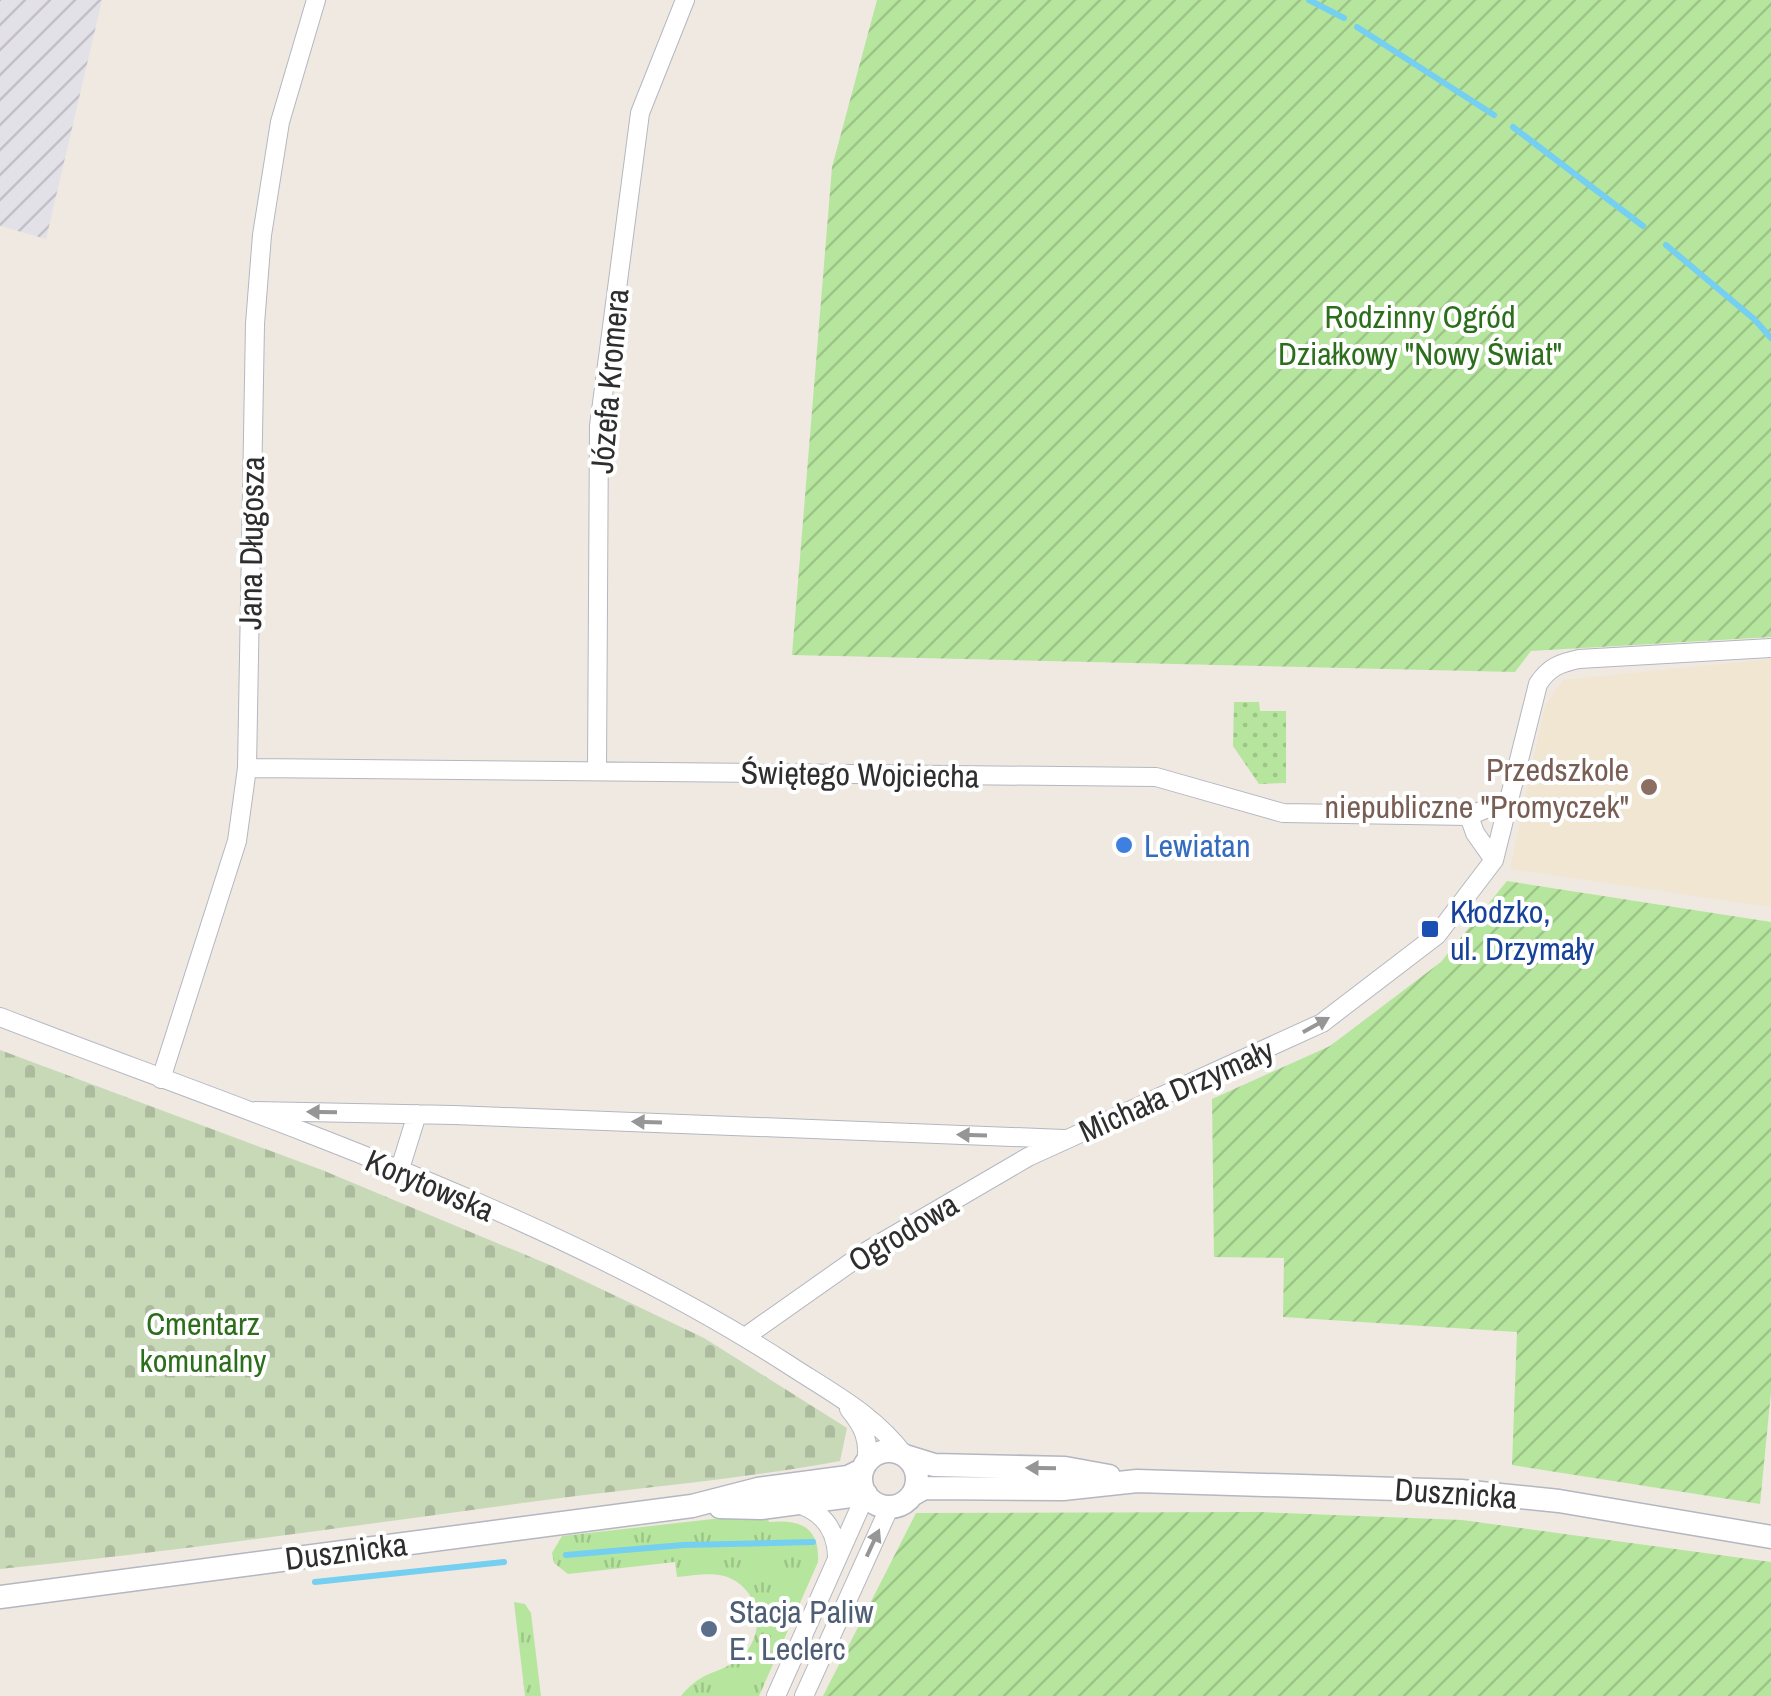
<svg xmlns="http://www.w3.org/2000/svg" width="1771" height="1696" viewBox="0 0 1771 1696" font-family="'Archivo Narrow',sans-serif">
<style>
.industrial{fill:url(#industrial-furrows)}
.education{fill:#f0e6d1}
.grass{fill:url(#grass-tufts)}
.cemetery{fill:url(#cemetery-stones)}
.park{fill:url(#park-dots)}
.garden{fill:url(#garden-furrows)}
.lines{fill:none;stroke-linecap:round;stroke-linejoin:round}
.stream{stroke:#75cff0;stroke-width:6}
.street-casing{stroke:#b4b7c1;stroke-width:20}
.secondary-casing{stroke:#b4b7c1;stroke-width:25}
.street{stroke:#fff;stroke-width:18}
.secondary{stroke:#fff;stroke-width:22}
.oneway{fill:#969696}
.education-dot{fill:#8d6e63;stroke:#fff;stroke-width:4}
.shop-dot{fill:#3f7fe0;stroke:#fff;stroke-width:4}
.transit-dot{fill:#1a4fb4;stroke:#fff;stroke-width:4}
.service-dot{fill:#5c6f8a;stroke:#fff;stroke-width:4}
.labels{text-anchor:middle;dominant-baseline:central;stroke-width:8;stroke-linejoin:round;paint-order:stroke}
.park-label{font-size:32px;fill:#2c6e1b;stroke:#fff}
.street-label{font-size:32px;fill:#2e2e2e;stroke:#fff}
.education-label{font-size:32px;fill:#785e54;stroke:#fff;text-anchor:end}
.shop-label{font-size:32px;fill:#366cbe;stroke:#fff;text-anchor:start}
.transit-label{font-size:32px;fill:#164399;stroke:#fff;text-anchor:start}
.service-label{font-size:32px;fill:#4e5e75;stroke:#fff;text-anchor:start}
</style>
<defs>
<pattern id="industrial-furrows" width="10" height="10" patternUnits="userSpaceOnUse" patternTransform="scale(2.5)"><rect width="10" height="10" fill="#e3e1e8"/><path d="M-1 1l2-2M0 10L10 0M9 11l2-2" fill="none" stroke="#c3c1c7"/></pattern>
<pattern id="grass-tufts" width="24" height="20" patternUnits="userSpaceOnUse" patternTransform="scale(2.5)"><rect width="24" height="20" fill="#b6e59e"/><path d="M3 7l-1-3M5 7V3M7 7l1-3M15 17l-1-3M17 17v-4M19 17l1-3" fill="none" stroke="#9dc588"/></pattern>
<pattern id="cemetery-stones" width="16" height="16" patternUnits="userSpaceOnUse" patternTransform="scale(2.5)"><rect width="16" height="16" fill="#c8d9b8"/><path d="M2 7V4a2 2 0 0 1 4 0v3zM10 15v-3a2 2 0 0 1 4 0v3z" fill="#acbb9e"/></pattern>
<pattern id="park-dots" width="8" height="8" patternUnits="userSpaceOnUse" patternTransform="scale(2.5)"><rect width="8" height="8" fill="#b6e59e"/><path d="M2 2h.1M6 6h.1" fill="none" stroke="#9dc588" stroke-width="1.8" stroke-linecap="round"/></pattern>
<pattern id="garden-furrows" width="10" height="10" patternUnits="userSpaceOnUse" patternTransform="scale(2.5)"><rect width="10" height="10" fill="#b6e59e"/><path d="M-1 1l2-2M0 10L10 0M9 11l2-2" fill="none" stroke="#9dc588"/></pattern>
</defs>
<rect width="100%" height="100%" fill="#efe9e1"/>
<path class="industrial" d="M 0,0 L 102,0 L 46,239 L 0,226 Z"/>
<path class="education" d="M 1771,659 L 1771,907 L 1510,869 L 1545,706 L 1563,680 Z"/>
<path class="grass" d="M 766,1513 L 769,1522 C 800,1519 820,1527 818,1562 L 759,1696 L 681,1696 C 703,1669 719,1675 740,1658 C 768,1634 761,1587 724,1576 C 710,1572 692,1576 677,1577 L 675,1562 L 568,1574 L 554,1563 L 552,1553 L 562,1536 Z
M 514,1602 L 525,1604 L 531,1613 L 541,1696 L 525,1696 Z"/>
<path class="cemetery" d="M 0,1050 L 322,1170 L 557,1268 L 704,1338 L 847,1428 L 840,1461 C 737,1480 633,1488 530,1502 C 353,1526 177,1551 0,1569 Z"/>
<path class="park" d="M 1234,702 L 1259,702 L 1260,711 L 1286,711 L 1286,783 L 1259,784 L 1233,746 Z"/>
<path class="garden" d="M 877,0 L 1771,0 L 1771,637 L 1531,651 L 1515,672 L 792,655 L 832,167 Z
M 1507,881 L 1771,922 L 1771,1392 L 1760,1504 L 1512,1465 L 1517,1332 L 1283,1317 L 1284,1258 L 1214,1257 L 1212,1099 L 1330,1046 L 1441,962 Z
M 1259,1512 L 1462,1520 L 1771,1562 L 1771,1696 L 823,1696 L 916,1513 Z"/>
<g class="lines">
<path class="stream" d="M 1309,0 L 1344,18
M 1357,27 L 1494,115
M 1513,127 L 1643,226
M 1666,245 L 1754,319 L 1771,338
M 566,1555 L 683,1545 L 813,1542
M 315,1582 L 504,1562"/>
<g class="street-casing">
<path id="street" d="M 247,768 L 1156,777 L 1283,813 L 1469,816 L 1507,800
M 597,771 L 599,426 L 640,113 L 685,0
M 1469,816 L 1475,833 L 1494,860
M 0,1017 C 260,1117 551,1212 786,1363 C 830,1392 873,1413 905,1456
M 161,1079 L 237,841 L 247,768 L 255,324 L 262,235 L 280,122 L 316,0
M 255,1111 L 454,1115 L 1064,1139
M 399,1172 L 417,1114
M 745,1337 L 867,1251 L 1028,1157 L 1322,1023 L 1437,935 L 1494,860 L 1538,684 C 1549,667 1560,663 1579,659 L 1771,648
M 849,1409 C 863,1426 870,1440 866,1463
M 795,1503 C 821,1510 836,1528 837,1556
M 776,1696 L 866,1494
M 804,1696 L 890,1506"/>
</g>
<g class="secondary-casing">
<path id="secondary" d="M861 1479a28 28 0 1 1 56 0a28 28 0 1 1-56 0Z
M 905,1456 L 934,1465 L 1065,1468 L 1109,1476
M 912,1495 L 924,1488 L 1063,1489 L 1137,1481 L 1461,1491 L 1559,1501 L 1771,1537
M 720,1507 L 761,1508 L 866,1494
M 0,1597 L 692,1506 L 758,1489 L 848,1477 L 862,1470"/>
</g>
<use href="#street" class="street"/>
<use href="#secondary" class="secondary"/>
</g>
<defs><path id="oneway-solid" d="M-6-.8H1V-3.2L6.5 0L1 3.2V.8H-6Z" transform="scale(2.5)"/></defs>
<g class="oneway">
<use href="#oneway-solid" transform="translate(1316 1025) rotate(-29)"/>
<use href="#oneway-solid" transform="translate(322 1112) rotate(-179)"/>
<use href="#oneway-solid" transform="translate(647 1122) rotate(-178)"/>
<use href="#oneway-solid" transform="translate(972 1135) rotate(-178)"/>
<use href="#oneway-solid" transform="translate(1041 1468) rotate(-179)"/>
<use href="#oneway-solid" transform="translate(873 1543) rotate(-65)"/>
</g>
<circle class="education-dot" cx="1649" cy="787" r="10"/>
<circle class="shop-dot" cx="1124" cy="845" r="10"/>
<rect class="transit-dot" x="1420" y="919" width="20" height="20" rx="5"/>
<circle class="service-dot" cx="709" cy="1629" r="10"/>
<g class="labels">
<g class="park-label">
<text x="1420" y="316">Rodzinny Ogród<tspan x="1420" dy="37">Działkowy "Nowy Świat"</tspan></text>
<text x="203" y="1323">Cmentarz<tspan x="203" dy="37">komunalny</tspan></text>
</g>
<g class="street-label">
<text transform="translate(609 381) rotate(-85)">Józefa Kromera</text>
<text transform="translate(251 543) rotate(-89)">Jana Długosza</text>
<text transform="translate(860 774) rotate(1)">Świętego Wojciecha</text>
<text transform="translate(1176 1090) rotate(-24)">Michała Drzymały</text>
<text transform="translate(430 1185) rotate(23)">Korytowska</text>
<text transform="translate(903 1232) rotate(-31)">Ogrodowa</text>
<text transform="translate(1456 1493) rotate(4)">Dusznicka</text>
<text transform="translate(346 1551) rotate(-7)">Dusznicka</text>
</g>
<g class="education-label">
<text x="1629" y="769">Przedszkole<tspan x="1629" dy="37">niepubliczne "Promyczek"</tspan></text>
</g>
<g class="shop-label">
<text x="1144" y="845">Lewiatan</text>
</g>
<g class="transit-label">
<text x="1450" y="911">Kłodzko,<tspan x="1450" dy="37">ul. Drzymały</tspan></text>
</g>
<g class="service-label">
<text x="729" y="1611">Stacja Paliw<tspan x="729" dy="37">E. Leclerc</tspan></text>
</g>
</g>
</svg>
